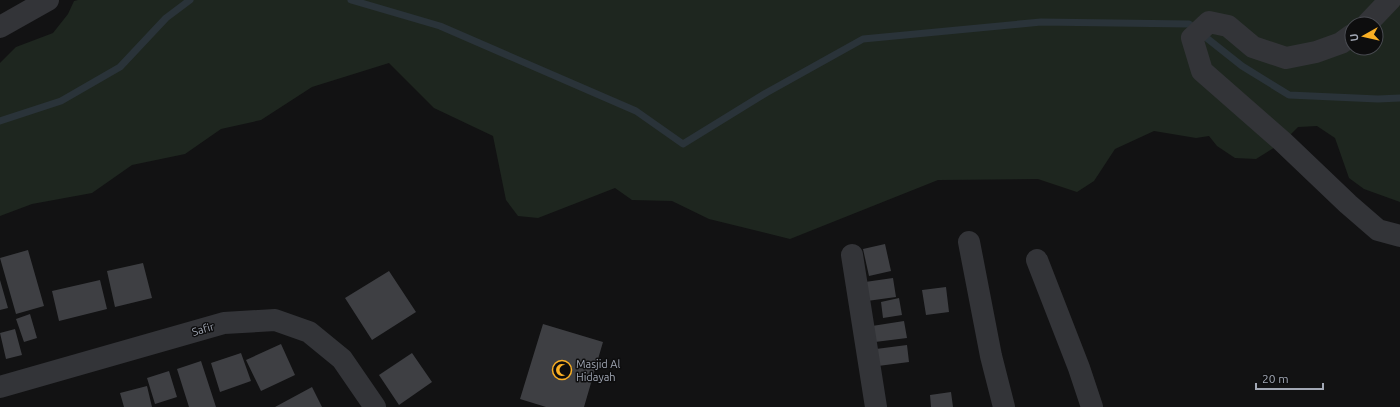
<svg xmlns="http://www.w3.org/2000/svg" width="1400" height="407" viewBox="0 0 1400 407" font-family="Ubuntu,sans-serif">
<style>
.green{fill:#1e261f;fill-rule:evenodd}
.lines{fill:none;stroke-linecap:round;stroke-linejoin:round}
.stream{stroke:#2a3339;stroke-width:7}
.building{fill:#3e3f43}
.minor{stroke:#333438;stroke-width:22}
.labels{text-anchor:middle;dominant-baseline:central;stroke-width:3;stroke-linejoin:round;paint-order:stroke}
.street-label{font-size:11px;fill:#a2a8b5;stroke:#0d0d0e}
.poi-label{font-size:11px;fill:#a2a8b5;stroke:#0d0d0e;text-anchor:start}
</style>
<rect width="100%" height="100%" fill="#121213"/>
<path class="green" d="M 78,0 L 1400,0 L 1400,202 L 1364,189 L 1349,178 L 1335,138 L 1317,126 L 1298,127 L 1283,142 L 1256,159 L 1235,158 L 1217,146 L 1209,136 L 1196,138 L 1154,131 L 1115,149 L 1094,181 L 1077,192 L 1038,179 L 938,180 L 790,239 L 709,219 L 672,201 L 632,200 L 615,188 L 538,218 L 518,216 L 506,200 L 493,136 L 434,108 L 389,63 L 312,87 L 261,120 L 221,129 L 185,154 L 132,165 L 92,193 L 32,204 L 0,216 L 0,63 L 16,47 L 53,33 L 68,14 L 74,1 ZM 1352,24 L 1376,24 L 1376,48 L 1352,48 Z"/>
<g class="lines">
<path class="stream" d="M 351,0 L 440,26 L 636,111 L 683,144 L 766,93 L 863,39 L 1041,22 L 1189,24 L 1242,66 L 1289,95 L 1378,99 L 1400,98
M 0,121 L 61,101 L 120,67 L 166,18 L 190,0"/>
</g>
<path class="building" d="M 885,244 L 891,271 L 869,276 L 863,249 Z
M 28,250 L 44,306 L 16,314 L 0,258 Z
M 143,263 L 152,298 L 115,307 L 107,271 Z
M 389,271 L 416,312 L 372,340 L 345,298 Z
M 893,278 L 896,297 L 867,301 L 865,282 Z
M 0,280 L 8,308 L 0,310 Z
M 100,280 L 107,309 L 59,321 L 52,291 Z
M 946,287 L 949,312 L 926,315 L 922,290 Z
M 899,298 L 902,315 L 883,318 L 881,302 Z
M 30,314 L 37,338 L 24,342 L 16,319 Z
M 904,321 L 907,338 L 875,342 L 872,326 Z
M 543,324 L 603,342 L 584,407 L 546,407 L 520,399 Z
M 15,329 L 22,355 L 6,359 L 0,333 Z
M 281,344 L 295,375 L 261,391 L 246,360 Z
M 907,345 L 909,362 L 878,366 L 876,349 Z
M 241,353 L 251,381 L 220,392 L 211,363 Z
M 412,353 L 432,382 L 399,405 L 379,375 Z
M 201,361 L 216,407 L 189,407 L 177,369 Z
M 169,371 L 177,397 L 155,404 L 147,378 Z
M 147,386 L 152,407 L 124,407 L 120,393 Z
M 312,387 L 322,407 L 275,407 Z
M 951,392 L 953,407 L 931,407 L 930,395 Z"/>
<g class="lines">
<path class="minor" d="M 1367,24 L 1390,0
M 0,27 L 48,0
M 1352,35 L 1341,43 L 1316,52 L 1286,58 L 1253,47 L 1228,26 L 1209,22 L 1192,38 L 1202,71 L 1283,142 L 1348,204 L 1378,230 L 1400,236
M 969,242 L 991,356 L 1004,407
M 852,255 L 876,407
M 1037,260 L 1079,368 L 1092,407
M 0,387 L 224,323 L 275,320 L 309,332 L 342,359 L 375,407"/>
</g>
<defs>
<g id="mosque-ring" transform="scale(1)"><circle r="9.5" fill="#0d0d0e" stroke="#f9af24" stroke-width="1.5"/><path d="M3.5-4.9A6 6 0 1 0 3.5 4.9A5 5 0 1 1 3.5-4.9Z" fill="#f9af24"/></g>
</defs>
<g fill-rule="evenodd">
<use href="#mosque-ring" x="562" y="370"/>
</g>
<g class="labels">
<g class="street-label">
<text transform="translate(203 329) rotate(-16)">Safir</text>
</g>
<g class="poi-label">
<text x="576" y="364">Masjid Al<tspan x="576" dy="13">Hidayah</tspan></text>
</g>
</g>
<g transform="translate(1364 36) rotate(262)"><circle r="19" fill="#0d0d0e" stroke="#494b51"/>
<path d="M0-3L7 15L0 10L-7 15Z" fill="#f9af24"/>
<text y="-6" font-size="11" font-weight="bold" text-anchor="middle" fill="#a2a8b5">U</text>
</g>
<path d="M1256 383v6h67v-6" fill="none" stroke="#a2a8b5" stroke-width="2"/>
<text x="1262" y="383" font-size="12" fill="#a2a8b5" stroke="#0d0d0e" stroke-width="3" paint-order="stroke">20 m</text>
</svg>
